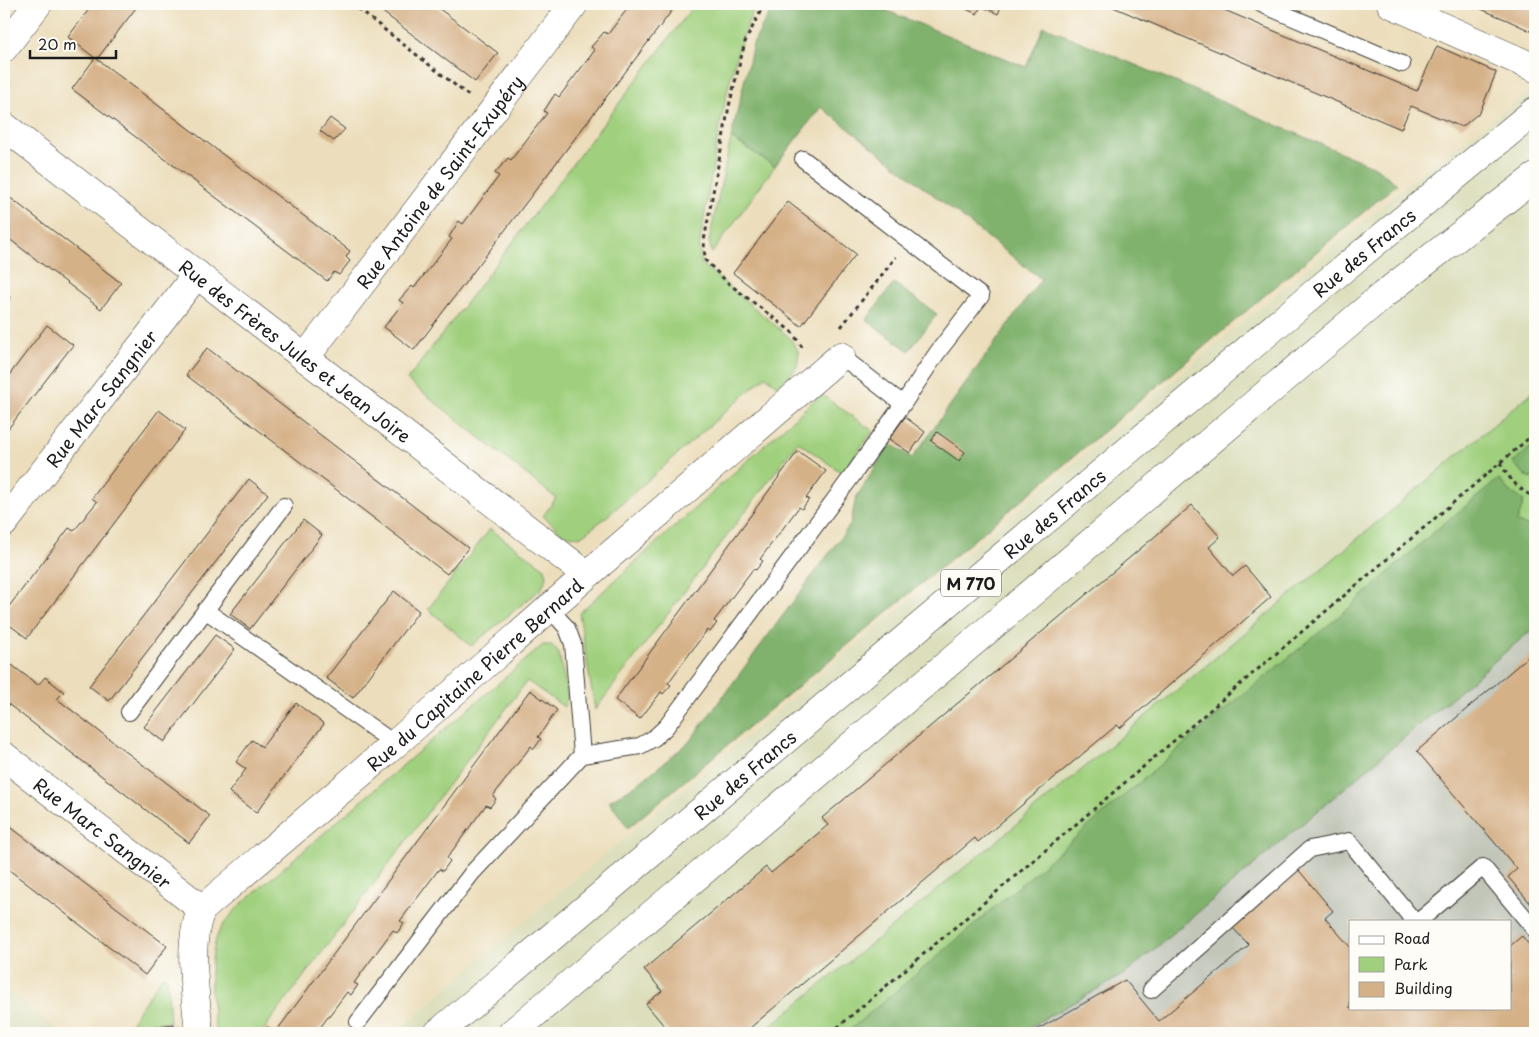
<svg xmlns="http://www.w3.org/2000/svg" width="1539" height="1037" viewBox="0 0 1539 1037" font-family="'Playpen Sans',sans-serif">
<style>
.built{fill:#dcdebc}
.industrial{fill:#c2c6b9;fill-rule:evenodd}
.green{fill:#a0d07e;stroke:#5e764d}
.forest{fill:#80b26d;stroke:#4e6744}
.building{fill:#d5b188}
.lines{fill:none;stroke-linecap:round;stroke-linejoin:round}
.lane-casing{stroke:#3b3934;stroke-width:18}
.street-casing{stroke:#3b3934;stroke-width:29}
.primary-casing{stroke:#3b3934;stroke-width:29}
.path{stroke:#3b3934;stroke-width:3;stroke-dasharray:4 4;stroke-linecap:butt}
.lane{stroke:#fff;stroke-width:16}
.street{stroke:#fff;stroke-width:28}
.primary{stroke:#fff;stroke-width:28}
.labels{text-anchor:middle;dominant-baseline:central;stroke-width:4;stroke-linejoin:round;paint-order:stroke}
.shield{fill:#fdfcf7;stroke:#605f5e;stroke-width:1}
.shield-label{font-size:16px;font-weight:bold;fill:#1c1c1c}
.street-label{font-size:18px;fill:#1c1c1c;stroke:#fdfcf7}
</style>
<rect width="100%" height="100%" fill="#fdfcf7"/>
<filter id="ink" filterUnits="userSpaceOnUse"><feTurbulence type="fractalNoise" baseFrequency=".02" numOctaves="2"/><feDisplacementMap in="SourceGraphic" scale="10" xChannelSelector="R" yChannelSelector="G"/><feConvolveMatrix kernelMatrix="1 2 1 2 8 2 1 2 1" color-interpolation-filters="sRGB"/></filter>
<filter id="wash" filterUnits="userSpaceOnUse"><feTurbulence type="fractalNoise" baseFrequency=".0096" numOctaves="4" result="noise"/><feDisplacementMap in="SourceGraphic" scale="20" xChannelSelector="R" yChannelSelector="G"/><feGaussianBlur stdDeviation="1.12" result="paint"/><feColorMatrix in="noise" values="0 0 0 0 0 0 0 0 0 0 0 0 0 0 0 0 0 1.4 0 .05"/><feComposite in="paint" operator="in"/></filter>
<g filter="url(#wash)">
<rect width="100%" height="100%" fill="#ecdebc"/>
<path class="built" d="M 1535,88 L 1535,390 L 992,845 L 762,1033 L 395,1033 L 506,937 L 1426,169 Z
M 4,989 L 62,1033 L 4,1033 Z"/>
<path class="industrial" d="M 1535,627 L 1535,1033 L 1019,1033 L 1126,973 ZM 1350,921 L 1510,921 L 1510,1008 L 1350,1008 Z"/>
<path class="green" d="M 695,4 L 756,4 C 724,74 716,154 702,230 L 699,248 L 702,264 L 789,337 L 799,352 L 797,367 L 779,387 L 766,376 L 604,519 L 580,537 L 563,534 L 543,516 L 556,498 L 407,380 Z
M 731,138 L 775,166 L 712,253 L 709,241 Z
M 1535,390 L 1535,627 L 1126,973 L 1019,1033 L 762,1033 L 992,845 Z
M 821,394 L 873,431 L 842,473 L 798,442 L 595,710 L 579,613 Z
M 490,529 L 545,568 L 547,576 L 542,588 L 471,646 L 428,609 Z
M 543,645 L 552,645 L 559,654 L 568,697 L 564,707 L 527,681 L 261,1033 L 216,1033 C 211,1002 207,968 217,936 C 221,925 233,914 240,905 Z
M 167,976 L 170,1022 L 155,1023 L 155,1033 L 127,1033 L 136,1014 L 162,977 Z"/>
<path class="forest" d="M 774,4 L 870,4 L 1026,67 L 1044,26 L 1375,167 L 1397,184 L 1047,479 L 628,828 L 609,801 L 639,783 L 689,742 L 850,525 L 856,498 L 890,443 L 912,458 L 1041,279 L 821,107 L 775,166 L 731,138 L 753,44 Z
M 894,283 L 937,314 L 909,351 L 866,320 Z
M 1535,444 L 1535,479 L 1524,475 L 1513,462 Z
M 1499,479 L 1507,489 L 1524,501 L 1517,522 L 1535,529 L 1535,627 L 1126,973 L 1019,1033 L 846,1033 L 939,955 L 1212,720 L 1348,609 L 1436,530 Z"/>
<g id="blocks">
<path class="building" d="M 93,4 L 139,4 L 97,59 L 350,251 L 346,257 L 350,261 L 339,275 L 334,272 L 327,281 L 72,89 L 95,58 L 68,37 Z
M 372,4 L 433,4 L 498,53 L 475,82 Z
M 631,4 L 677,4 L 414,350 L 384,327 L 403,303 L 399,300 L 412,286 L 414,288 L 452,239 L 449,237 L 459,221 L 463,224 L 499,176 L 495,173 L 508,158 L 511,160 L 547,113 L 544,111 L 555,94 L 559,97 L 595,50 L 591,47 L 604,32 L 608,34 Z
M 968,4 L 1002,4 L 998,14 L 981,6 L 977,14 L 966,9 Z
M 1106,4 L 1210,4 L 1417,91 L 1437,46 L 1496,72 L 1496,73 L 1480,112 L 1462,127 L 1411,106 L 1401,129 Z
M 1469,4 L 1535,4 L 1535,33 L 1507,20 Z
M 330,118 L 345,129 L 334,141 L 320,131 Z
M 4,193 L 121,283 L 101,309 L 4,235 Z
M 788,202 L 856,254 L 801,326 L 733,273 Z
M 4,292 L 10,297 L 4,306 Z
M 47,325 L 73,345 L 4,434 L 4,382 Z
M 207,348 L 468,548 L 447,574 L 186,375 Z
M 159,410 L 185,430 L 27,638 L 4,621 L 4,613 L 69,528 L 74,531 L 88,513 L 97,502 L 92,498 Z
M 905,417 L 925,432 L 910,453 L 889,439 Z
M 937,432 L 965,452 L 959,461 L 931,441 Z
M 798,451 L 826,471 L 806,498 L 809,499 L 802,509 L 799,507 L 760,559 L 763,561 L 756,570 L 753,569 L 714,621 L 717,623 L 710,632 L 707,630 L 668,683 L 671,685 L 663,694 L 661,692 L 640,719 L 615,700 Z
M 249,479 L 268,494 L 109,701 L 89,686 Z
M 1192,505 L 1220,537 L 1209,547 L 1233,576 L 1245,566 L 1271,597 L 1120,728 L 1117,725 L 978,842 L 975,838 L 744,1033 L 670,1033 L 646,1004 L 662,991 L 644,969 L 766,867 L 771,873 L 828,825 L 822,818 Z
M 303,520 L 322,535 L 250,629 L 230,614 Z
M 394,591 L 419,611 L 353,698 L 326,678 Z
M 215,635 L 235,649 L 164,742 L 144,727 Z
M 1535,651 L 1535,901 L 1531,904 L 1508,877 L 1517,869 L 1417,751 Z
M 4,659 L 38,685 L 45,677 L 64,692 L 57,699 L 210,816 L 189,843 L 4,701 Z
M 530,690 L 557,710 L 538,737 L 541,739 L 534,749 L 531,746 L 493,796 L 496,799 L 490,807 L 486,805 L 447,858 L 450,861 L 443,871 L 439,869 L 400,921 L 404,923 L 397,933 L 393,930 L 354,983 L 358,985 L 351,995 L 347,992 L 316,1033 L 262,1033 L 267,1027 L 275,1033 Z
M 296,703 L 324,724 L 256,813 L 229,792 L 246,769 L 236,762 L 252,740 L 262,747 Z
M 4,822 L 167,946 L 145,975 L 4,866 Z
M 1296,867 L 1333,911 L 1325,918 L 1350,947 L 1350,1008 L 1510,1008 L 1510,946 L 1522,936 L 1535,952 L 1535,1033 L 1031,1033 L 1125,980 L 1159,1021 L 1249,945 L 1230,925 Z
M 174,1024 L 175,1033 L 157,1033 L 156,1026 Z"/>
</g>
</g>
<g filter="url(#ink)">
<use href="#blocks" fill-opacity="0" stroke="#3b3934" stroke-width="1"/>
<g class="lines">
<g class="lane-casing">
<path id="lane" d="M 1261,4 L 1402,64
M 803,159 L 981,296 L 937,353 L 903,404 L 841,356
M 205,610 L 395,744
M 129,712 L 284,506
M 582,755 L 640,746 L 654,738 L 666,727 L 855,472 L 903,404
M 1419,921 L 1483,867 L 1535,930
M 1151,990 L 1310,849 L 1349,841 L 1414,921
M 358,1022 L 472,873 L 582,755 L 573,644 L 567,628 L 549,608"/>
</g>
<g class="street-casing">
<g id="street">
<path d="M 1391,4 L 1535,68"/>
<path d="M 4,48 L 38,4"/>
<path id="s1" d="M 4,126 L 587,575"/>
<path id="s2" d="M 305,358 L 574,4"/>
<path id="s3" d="M 4,523 L 197,274"/>
<path id="s4" d="M 4,756 L 202,909"/>
<path id="s5" d="M 199,1033 C 196,997 186,942 202,909 L 395,744 L 587,575 L 841,356"/>
</g>
</g>
<g class="primary-casing">
<g id="primary">
<path id="s6" d="M 438,1033 L 1337,274 L 1535,111"/>
<path d="M 512,1033 L 1383,295 L 1535,177"/>
</g>
</g>
<path class="path" d="M 352,4 L 469,96
M 764,4 L 745,42 L 729,106 L 704,241 L 705,260 L 728,283 L 792,332 L 804,350
M 841,327 L 896,257
M 1500,463 C 1509,478 1519,491 1535,497
M 831,1033 L 1535,433"/>
<use href="#lane" class="lane"/>
<use href="#street" class="street"/>
<use href="#primary" class="primary"/>
</g>
</g>
<g class="labels">
<rect class="shield" x="941" y="569.5" width="60" height="27" rx="4"/>
<g class="shield-label">
<text x="971" y="583">M 770</text>
</g>
<g class="street-label">
<text stroke="none"><textPath href="#s2" startOffset="222">Rue Antoine de Saint-Exupéry</textPath></text>
<text stroke="none"><textPath href="#s6" startOffset="1211">Rue des Francs</textPath></text>
<text stroke="none"><textPath href="#s1" startOffset="368">Rue des Frères Jules et Jean Joire</textPath></text>
<text stroke="none"><textPath href="#s3" startOffset="158">Rue Marc Sangnier</textPath></text>
<text stroke="none"><textPath href="#s6" startOffset="806">Rue des Francs</textPath></text>
<text stroke="none"><textPath href="#s5" startOffset="485">Rue du Capitaine Pierre Bernard</textPath></text>
<text stroke="none"><textPath href="#s6" startOffset="401">Rue des Francs</textPath></text>
<text stroke="none"><textPath href="#s4" startOffset="125">Rue Marc Sangnier</textPath></text>
</g>
</g>
<rect width="1539" height="1037" fill="none" stroke="#fdfcf7" stroke-width="20"/>
<rect x="1349" y="920" width="162" height="90" fill="#fdfcf7" stroke="#a3a29f"/>
<rect x="1359" y="936" width="25" height="8" fill="#ffffff" stroke="#a3a29f"/>
<text x="1394" y="944" font-size="15" fill="#1c1c1c">Road</text>
<rect x="1359" y="957" width="25" height="15" fill="#a0d07e" stroke="#a3a29f"/>
<text x="1394" y="970" font-size="15" fill="#1c1c1c">Park</text>
<rect x="1359" y="982" width="25" height="15" fill="#d5b188" stroke="#a3a29f"/>
<text x="1394" y="994" font-size="15" fill="#1c1c1c">Building</text>
<path d="M30 50v8h86v-8" fill="none" stroke="#1c1c1c" stroke-width="2.5"/>
<text x="38" y="50" font-size="15" fill="#1c1c1c" stroke="#fdfcf7" stroke-width="4" paint-order="stroke">20 m</text>
</svg>
